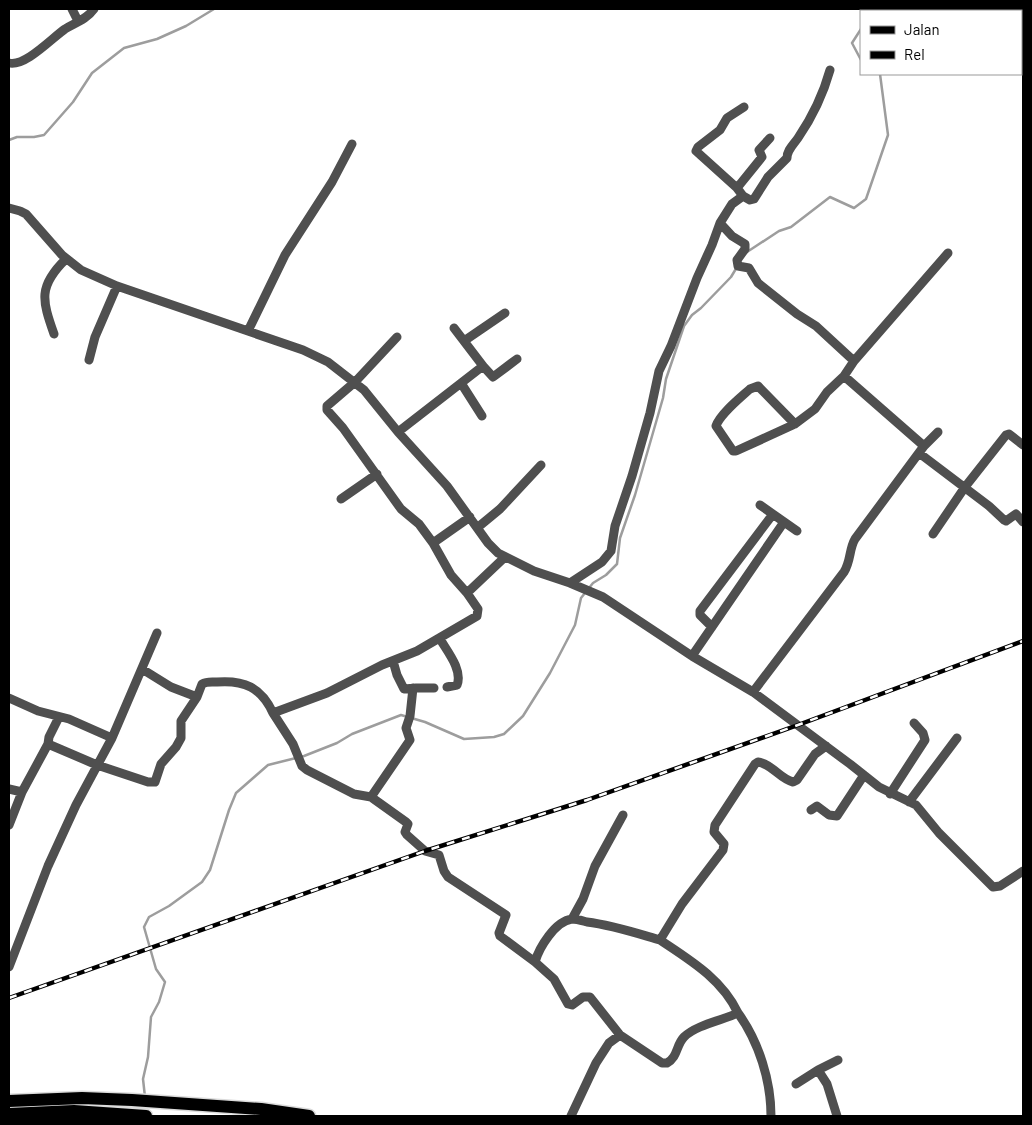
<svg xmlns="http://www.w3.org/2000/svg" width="1032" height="1125" viewBox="0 0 1032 1125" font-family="Barlow,sans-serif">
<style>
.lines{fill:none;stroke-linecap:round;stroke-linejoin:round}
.stream{stroke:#9d9d9d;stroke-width:2.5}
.primary-casing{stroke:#dbdbdb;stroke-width:15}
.street{stroke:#4f4f4f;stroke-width:9}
.primary{stroke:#000;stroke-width:12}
.rail-casing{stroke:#000;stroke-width:4.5}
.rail{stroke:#fff;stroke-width:2.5;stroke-dasharray:8;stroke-linecap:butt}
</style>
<rect width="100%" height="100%" fill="#fff"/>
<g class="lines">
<path class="stream" d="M 874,11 L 876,9
M 861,29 L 852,43 L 861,60
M 9,140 L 17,137 L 34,137 L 44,135 L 73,102 L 92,73 L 124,48 L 157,39 L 186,26 L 214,9
M 747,252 L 779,231 L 791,227 L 830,197 L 854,208 L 866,199 L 888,135 L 880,74
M 145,1097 L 143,1079 L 148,1057 L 151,1017 L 159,1002 L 165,982 L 156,969 L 144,927 L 149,917 L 169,906 L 202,882 L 210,870 L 229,810 L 236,793 L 268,765 L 304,756 L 337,743 L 352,734 L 401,715 L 425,722 L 464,739 L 494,737 L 504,734 L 523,716 L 550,673 L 575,625 L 581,598 L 593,583 L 606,575 L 617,564 L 620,538 L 635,495 L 663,398 L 666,379 L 684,326 L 692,315 L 701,308 L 731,277 L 737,267"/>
<g class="primary-casing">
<path id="primary" d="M 9,1101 L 82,1098 L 132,1100 L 261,1109 L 309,1116
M 9,1114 L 74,1111 L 146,1116"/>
</g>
<path class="street" d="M 72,9 L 78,21
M 9,63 C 25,67 52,38 65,29 C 75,23 87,19 94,9
M 744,107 L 727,118 L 720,130 L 698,147 L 696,151 L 737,188 L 743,196 L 750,200 L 754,199 L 768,177 L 787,158 C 787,150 793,145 798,138 C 813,116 823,95 830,70
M 737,188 L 762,157 L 759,150 L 770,138
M 9,208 L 20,211 L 26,214 L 62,255 L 81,270 L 117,286 L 303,350 L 328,362 L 364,390 L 398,432 L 447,486 L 488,543 L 498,553 L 534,571 L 570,583 L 603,597 L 692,656 L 753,692 L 850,764 L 879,787 L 916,805 L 939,833 L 993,887 L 1000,886 L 1023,871
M 720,223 L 732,236 L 745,244 L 745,249 L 737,260 L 738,266 L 749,268 L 758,283 L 797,314 L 816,326 L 854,361
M 248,331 L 285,255 L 332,182 L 352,144
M 54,334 C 42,300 38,286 66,259
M 397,337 L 355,382 L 327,406 L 327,410 L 343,428 L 401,509 L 419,524 L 433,543 L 451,575 L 467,593
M 464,341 L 505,313
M 89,360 L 95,337 L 117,286
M 483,366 L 493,377 L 517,359
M 461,383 L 482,416
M 795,424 L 758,386 L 750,389 C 740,398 720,414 716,426 L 733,451 L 736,451 L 795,424 L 815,409 L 827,392 L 844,376
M 398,432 L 483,366 L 454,328
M 924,446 L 938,432
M 919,453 L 989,506 L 1004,520 L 1006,521 L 1016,514 L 1023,522
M 341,499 L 377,474
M 760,505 L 797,531
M 477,528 L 500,509 L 541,465
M 933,534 L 965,487 L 1006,435 L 1009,434 L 1023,445
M 433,543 L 470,517
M 570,583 L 602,562 L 611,551 L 615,526 L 632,476 L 650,413 L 659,371 L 671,346 L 697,278 L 712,245 L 720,223 L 732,204 L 743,196
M 712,627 L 700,615 L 700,611 L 773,514
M 440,639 C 447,651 463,670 457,685 L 447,687
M 692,656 L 784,522
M 393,661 L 397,675 L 404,689 L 416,688 L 434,688
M 142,669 L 171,687 L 197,697
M 753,692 L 844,572 C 851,561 849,549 855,539 L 924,446 L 844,376 L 854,361 L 948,253
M 9,698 L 38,711 L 69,719 L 112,738
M 273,713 L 293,744 L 302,766 L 307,770 L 354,794 L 371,797 L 406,822 L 408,824 L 405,832 L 407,835 L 425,851 L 439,855 L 444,871 L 448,877 L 506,915 L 499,933 L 500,936 L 535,962
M 48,744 L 49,737 L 59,717
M 9,789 L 22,792
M 890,794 L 925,740 L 923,733 L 914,723
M 371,797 L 410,740 L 406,728 L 410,716 L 413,688
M 909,802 L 957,738
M 811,810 L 817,806 L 829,815 L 837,816 L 864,775
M 9,825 L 22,792 L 48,744 L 97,765 L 148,782 L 155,782 L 161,764 L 176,747 L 181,738 L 181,721 L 197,697 L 202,684 C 207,681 212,682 217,682 C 244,680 261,687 273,713 L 327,693 L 382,665 L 417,651 L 477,616 L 478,609 L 467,593 L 505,557
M 572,919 L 583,899 L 595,866 L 623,815
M 9,967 L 48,866 L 76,805 L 112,738 L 157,633
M 738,1013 C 759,1042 771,1081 771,1116
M 620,1035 L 590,997 L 583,997 L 572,1005 L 568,1004 L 554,979 L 535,962 C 539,948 555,921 572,919 C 577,919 583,921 587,922 C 612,925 636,933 660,940
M 818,1070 L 827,1084 L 837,1116
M 796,1084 L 818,1070 L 838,1060
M 571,1116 L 596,1063 L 609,1043 L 620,1035 L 662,1063 L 667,1063 C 678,1057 676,1045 684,1037 C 696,1025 723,1020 738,1013 C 722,979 690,960 660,940 L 682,904 L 723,850 L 724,844 L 714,832 L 715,825 L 755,764 L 758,762 C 772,764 780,779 793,782 L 797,780 L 815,754 L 826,746"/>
<use href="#primary" class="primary"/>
<g class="rail-casing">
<path id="rail" d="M 9,998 L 425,851 L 587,800 L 798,725 L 1023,641"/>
</g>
<use href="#rail" class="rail"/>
</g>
<rect width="1032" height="1125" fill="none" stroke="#000000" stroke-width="20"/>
<rect x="860" y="10" width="162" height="65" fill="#ffffff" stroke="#999999"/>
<rect x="870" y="26" width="25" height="8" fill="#000000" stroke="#999999"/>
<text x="904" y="35" font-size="15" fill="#000000">Jalan</text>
<rect x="870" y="51" width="25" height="8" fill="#000000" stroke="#999999"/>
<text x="904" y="60" font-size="15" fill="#000000">Rel</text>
</svg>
